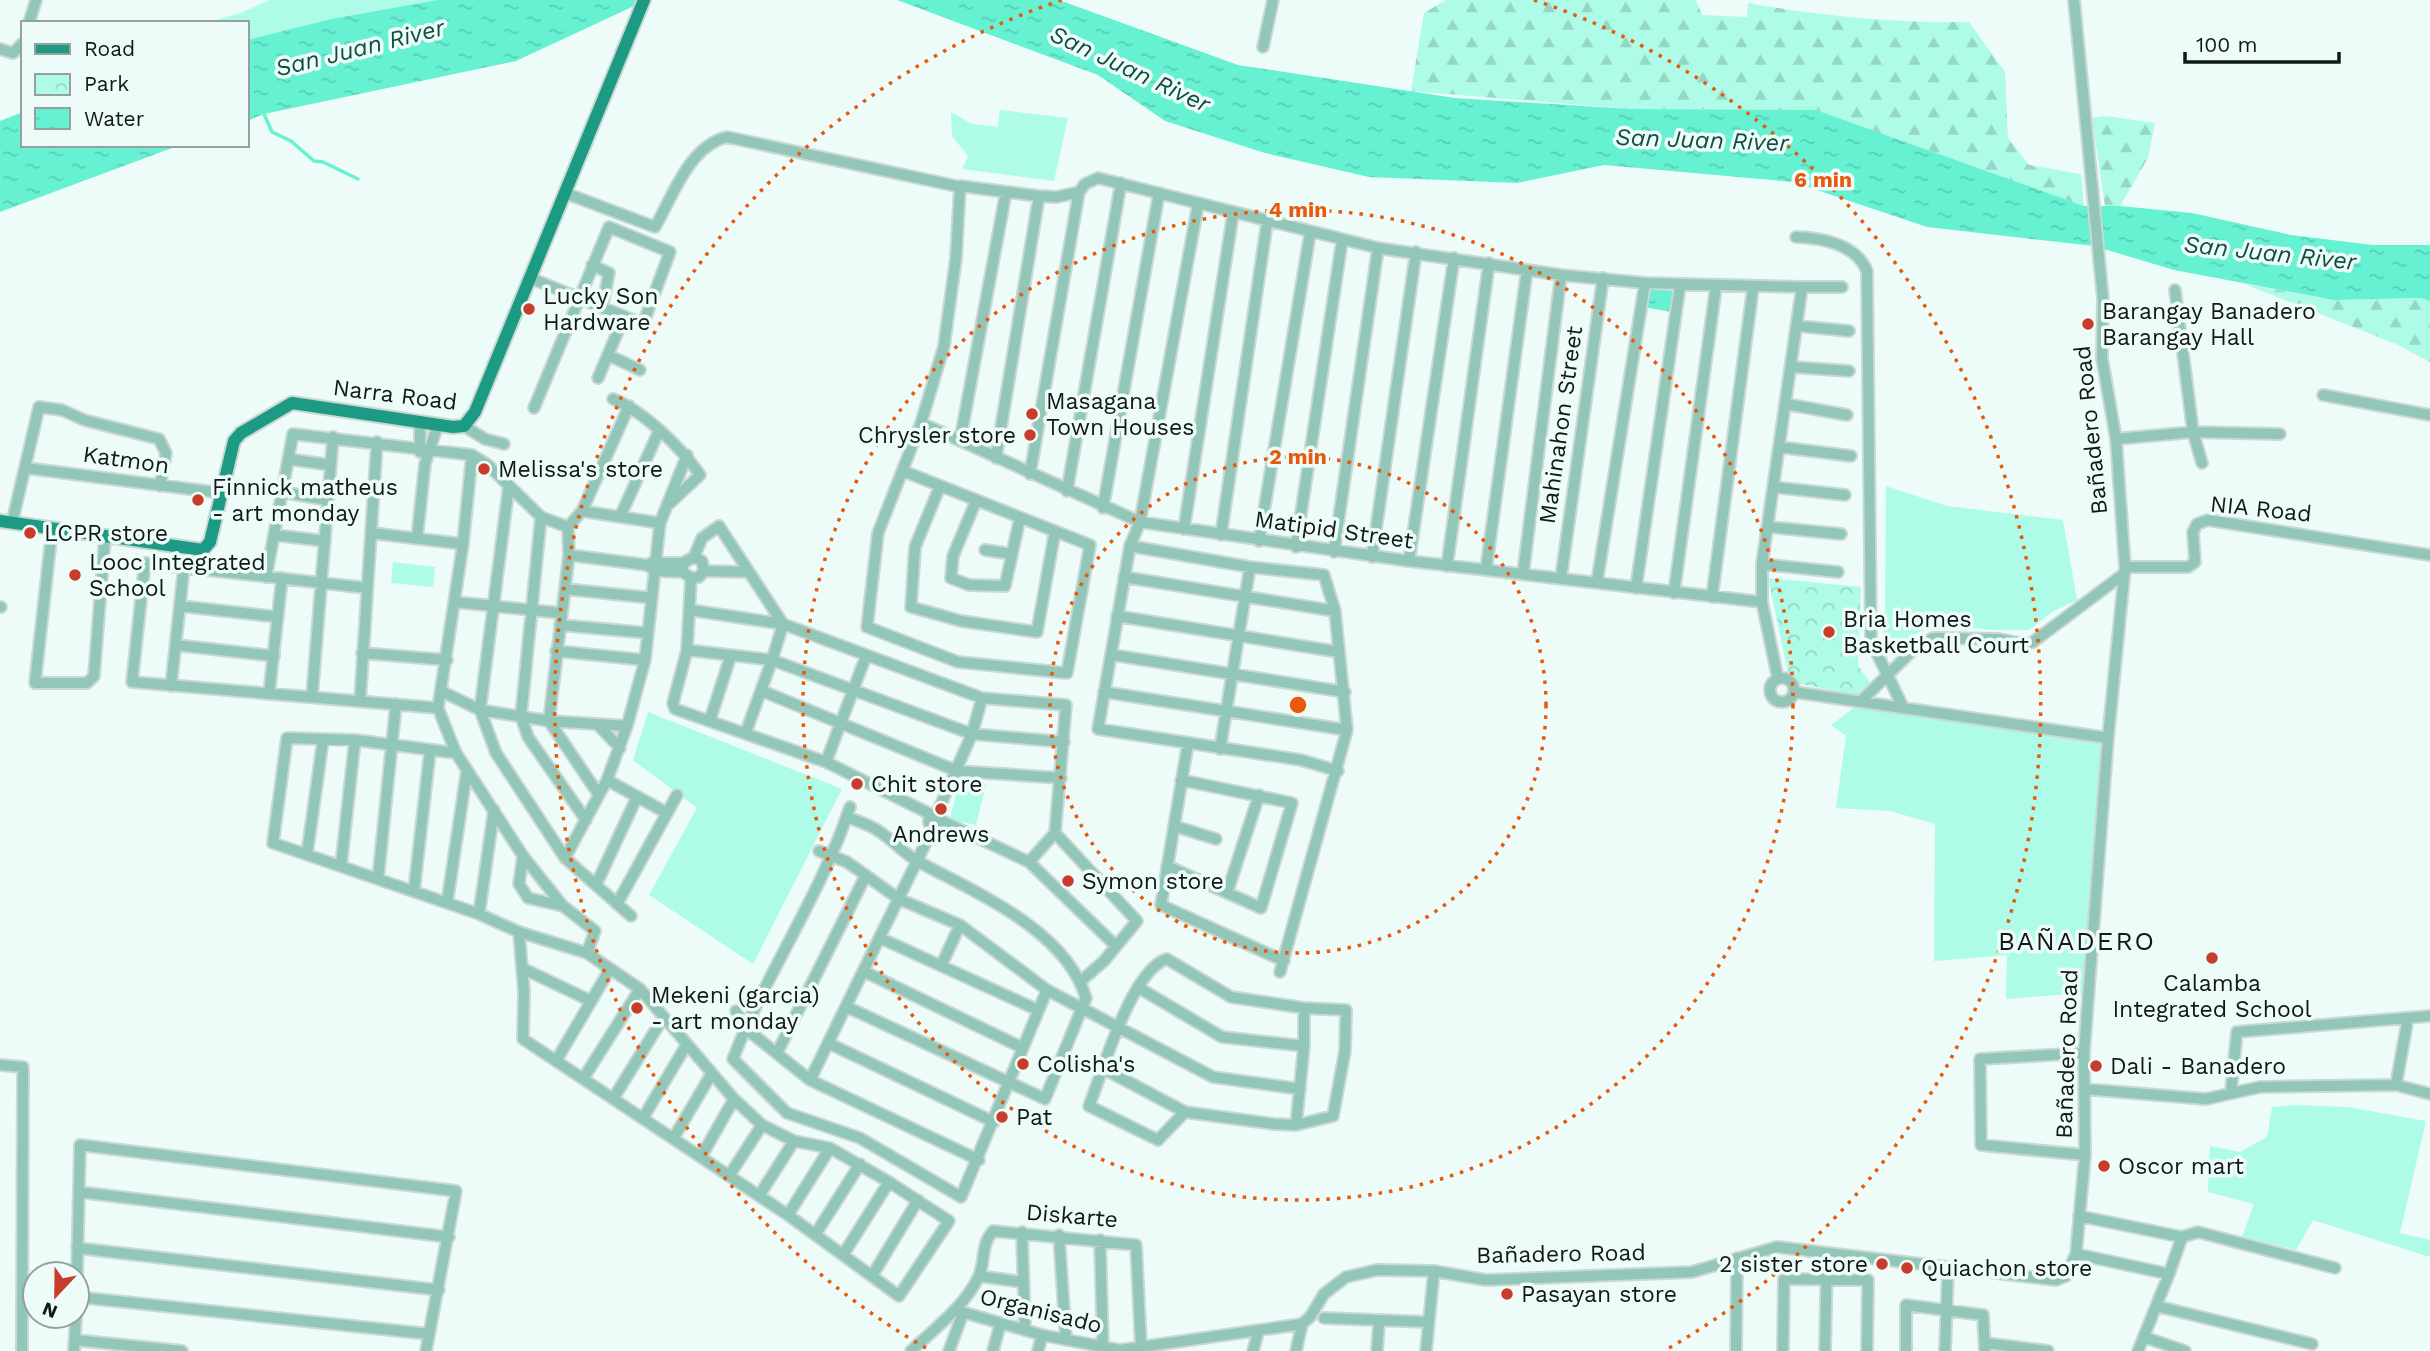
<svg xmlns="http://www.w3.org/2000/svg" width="2430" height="1351" viewBox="0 0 2430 1351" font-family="'Work Sans',sans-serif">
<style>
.grass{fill:#aefbe7}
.forest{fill:url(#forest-firs)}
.park{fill:url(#park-crowns)}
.water{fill:url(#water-ripples)}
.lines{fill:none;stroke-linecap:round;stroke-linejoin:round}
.stream{stroke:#66f1d2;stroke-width:3.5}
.minor-casing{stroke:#cad8d4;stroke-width:14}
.major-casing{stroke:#cad8d4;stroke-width:16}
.minor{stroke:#92c6b8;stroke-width:10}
.major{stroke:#1c9a83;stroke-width:12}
.ring{fill:none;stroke:#e8590c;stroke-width:3.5;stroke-dasharray:3.5 7}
.poi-dot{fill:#c93c2b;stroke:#edfcf8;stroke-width:2.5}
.labels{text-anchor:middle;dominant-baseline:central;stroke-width:7;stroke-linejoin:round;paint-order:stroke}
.poi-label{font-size:23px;fill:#121816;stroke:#edfcf8;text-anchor:start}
.street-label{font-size:23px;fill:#121816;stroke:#edfcf8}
.water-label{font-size:24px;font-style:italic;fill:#114e41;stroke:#edfcf8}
.quarter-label{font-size:26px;letter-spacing:2px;fill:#121816;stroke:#edfcf8}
.centre{fill:#e8590c;stroke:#edfcf8;stroke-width:3.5}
.ring-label{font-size:21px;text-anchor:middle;font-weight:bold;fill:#e8590c;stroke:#edfcf8;stroke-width:7;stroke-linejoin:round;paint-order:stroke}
</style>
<defs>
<pattern id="forest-firs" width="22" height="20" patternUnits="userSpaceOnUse" patternTransform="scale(1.75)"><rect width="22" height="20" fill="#aefbe7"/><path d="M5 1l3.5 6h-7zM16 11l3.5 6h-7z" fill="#95d6c5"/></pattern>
<pattern id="park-crowns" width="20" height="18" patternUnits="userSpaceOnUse" patternTransform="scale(1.75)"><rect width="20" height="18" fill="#aefbe7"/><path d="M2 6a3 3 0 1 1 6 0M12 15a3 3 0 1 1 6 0" fill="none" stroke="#95d6c5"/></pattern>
<pattern id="water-ripples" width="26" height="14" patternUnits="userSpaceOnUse" patternTransform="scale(1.75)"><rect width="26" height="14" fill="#66f1d2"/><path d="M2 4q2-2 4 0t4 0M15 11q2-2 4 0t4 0" fill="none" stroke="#57ceb4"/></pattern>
</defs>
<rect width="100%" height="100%" fill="#edfcf8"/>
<path class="grass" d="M 270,0 L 437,0 L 331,19 L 247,40 L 247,23 L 204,23 L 238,14 Z
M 1000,110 L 1068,118 L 1054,181 L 962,169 L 968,156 L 952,136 L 951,112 L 972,124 L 998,127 Z
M 1886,486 L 1947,506 L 2063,520 L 2077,600 L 2052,612 L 2029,630 L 1990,630 L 1940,624 L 1912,635 L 1879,665 L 1885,623 Z
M 393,562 L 435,567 L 433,587 L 391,583 Z
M 1855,707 L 2107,744 L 2084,993 L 2006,999 L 2007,955 L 1934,961 L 1935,824 L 1890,811 L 1836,808 L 1846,736 L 1831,725 Z
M 648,712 L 842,789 L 753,964 L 649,895 L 697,808 L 633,760 Z
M 960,778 L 986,784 L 976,825 L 950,819 Z
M 2296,1105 L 2348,1107 L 2426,1121 L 2400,1233 L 2430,1240 L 2430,1257 L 2313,1220 L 2296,1250 L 2242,1237 L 2254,1204 L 2208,1192 L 2210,1146 L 2240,1152 L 2267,1137 L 2272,1107 Z"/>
<path class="forest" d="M 1446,0 L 1696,0 L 1702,15 L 1747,17 L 1748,3 C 1822,16 1894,23 1969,22 L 2005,72 L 2008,138 L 2029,165 L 2081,174 L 2084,206 L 1816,110 L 1631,109 L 1411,91 L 1424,13 Z
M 2106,116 L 2155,123 L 2148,158 L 2120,206 L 2105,206 L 2092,118 Z
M 2244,284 L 2334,300 L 2420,298 L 2430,301 L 2430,362 L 2396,344 Z"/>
<path class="park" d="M 1768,578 L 1861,587 L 1858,666 L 1872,685 L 1857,695 L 1800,684 L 1789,677 Z"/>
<path class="water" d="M 437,0 L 647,0 L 516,61 L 264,114 L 247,121 L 247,40 L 331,19 Z
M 897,0 L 1059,0 L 1238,65 L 1455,98 L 1631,109 L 1816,110 L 2084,206 L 2120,206 L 2192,213 L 2291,235 L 2373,245 L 2430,245 L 2430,301 L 2420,298 L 2334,300 L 2174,270 L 2094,246 L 1927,227 L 1793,182 L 1604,165 L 1517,183 L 1369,177 L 1265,153 L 1165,121 L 1098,75 Z
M 23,112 L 23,145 L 180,145 L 0,212 L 0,121 Z
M 1646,287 L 1674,291 L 1671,312 L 1644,307 Z"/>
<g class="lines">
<path class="stream" d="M 264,114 L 272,132 L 291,141 L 314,161 L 323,162 L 358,179"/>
<g class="minor-casing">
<path id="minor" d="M 29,23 L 36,0
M 1263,47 L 1273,0
M 0,49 L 13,53 L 23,43
M 565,193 L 655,227 C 673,196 689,146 727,137 L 956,186
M 1198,205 L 1140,522 L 1130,546 L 1098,729 L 1301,760 L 1338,771
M 1796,237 C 1822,238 1856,244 1867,271 L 1871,641 L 1903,707
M 592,265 L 609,273 L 602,308
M 530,278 L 643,324 L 670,252 L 609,227 L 534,408
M 1802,287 L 1842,287
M 2175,290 L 2193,432 L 2202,463
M 1798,326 L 1849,331
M 608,355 L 640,370
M 1792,367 L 1849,371
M 598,378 L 624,317
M 2323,395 L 2430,415
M 613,399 C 643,411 681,447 700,475 L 670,503
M 1786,404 L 1847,415
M 420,421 L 420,452
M 921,423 L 1140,522 L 1409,561 L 1762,602
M 464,426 L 485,439 L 504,444
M 2116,439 L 2193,432 L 2280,434
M 960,441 L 1006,192
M 1779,447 L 1851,456
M 472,455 L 463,544 L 438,708 L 456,753 L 523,856 L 563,906 L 595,931 L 587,953
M 996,458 L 1039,196
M 288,459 L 330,465
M 26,468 L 221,493
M 903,471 L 1090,545 L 1067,673 L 958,662 L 867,627 L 878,533 L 921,423 L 944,346 L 956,258 L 960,186 L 1039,196 L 1057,197 L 1079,192 L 1085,184 L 1098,178 L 1378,248 L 1561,275 L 1645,283 L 1802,287 L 1762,564 L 1762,602 L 1778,679
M 1030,474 L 1079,192
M 509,485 L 480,710 L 496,753 L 565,858 L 631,916
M 940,486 L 915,547 L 911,607 L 961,621 L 1037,632 L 1055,531
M 1773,487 L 1845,495
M 1067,491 L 1121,183
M 282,492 L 328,500
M 976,501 L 953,556 L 951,578 L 969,585 L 1005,586 L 1020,518
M 1103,508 L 1159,193
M 582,511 L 660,523
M 541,517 L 521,716 L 528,737 L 586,820
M 620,517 L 659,431
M 12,523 L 39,407 L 62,410 L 84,420 L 159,439 L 166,453 L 160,486
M 1769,527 L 1841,534
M 1184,529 L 1233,214
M 52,530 L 35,683 L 87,683 L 94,676 L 105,537
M 371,533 L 463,544
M 274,535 L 325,541
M 1221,535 L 1267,223
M 417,538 L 425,464 L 438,424
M 1259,541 L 1310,234
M 1130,546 L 1250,567 L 1324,575 L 1335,611 L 1347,730 L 1280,972
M 1296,547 L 1342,241
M 985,550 L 1012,554
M 1334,552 L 1378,248
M 569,555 L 647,565 L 656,571 L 683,572
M 694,557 L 702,561 L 704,571 L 699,577 L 691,578 L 683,572 L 683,563 L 694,557 L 702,538 L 719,526 L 783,624 L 772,660 L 972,734 L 1064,742
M 1372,557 L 1416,252
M 1409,561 L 1454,258
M 651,563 L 683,563
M 1762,564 L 1838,572
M 1447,566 L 1489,263
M 2125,567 L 2188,567 L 2195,562 L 2193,532 L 2197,524 L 2208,520 L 2430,555
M 1486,570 L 1527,270
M 704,571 L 749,572
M 1523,574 L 1561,275
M 266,577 L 293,434 L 472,455 L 488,465 L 541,517 L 568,527
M 1124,577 L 1335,611
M 691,578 L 687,650 L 772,660 L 746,732
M 1561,578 L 1603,278
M 1597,582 L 1645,283
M 367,588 L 145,563 L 132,682 L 438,708
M 1636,588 L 1680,285
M 565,589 L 652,598
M 1674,593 L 1716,287
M 1712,597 L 1753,288
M 455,602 L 561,613
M 180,606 L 278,617
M 0,607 L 1,607
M 690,610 L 783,624 L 982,698 L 1066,705 L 1055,833 L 1029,862
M 1117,616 L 1339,652
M 560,625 L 648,633
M 176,645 L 274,656
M 687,650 L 673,703 L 675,709 L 826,762 L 930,814
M 556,651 L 645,660
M 362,653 L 447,660
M 1113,655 L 1345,692
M1770 690a12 12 0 1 1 24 0a12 12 0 1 1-24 0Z
M 171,686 L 184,567
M 441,691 L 480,710 L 549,721 L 627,726
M 762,691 L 957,771 L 1061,778
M 1104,692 L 1347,730
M 1794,692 L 2108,738
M 269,694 L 282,578
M 312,697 L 333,437
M 360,701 L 377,442
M 1861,701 L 1911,652 L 1933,638 L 1999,639 L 2025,644 L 2033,642 L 2125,573
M 710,720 L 731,655
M 597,724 L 620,748
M 1188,743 L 1161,905 L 1284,961
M 1220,749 L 1250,567
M 456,753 L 355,740 L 287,738 L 273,843 L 479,914 L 519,932 L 587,953 L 640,989 L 734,1099 L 762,1125 L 794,1141 L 830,1148 L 889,1182 L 949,1221 L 899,1296 L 788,1215 L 523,1039 L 524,992 L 519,932
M 826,762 L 866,656
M 607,780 L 667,813
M 599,795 L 549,721 L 569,555 L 568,527 L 582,511 L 629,406
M 850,807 C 821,895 766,973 733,1059 L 787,1113 L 860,1138 L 961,1197 L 1047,990
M 937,813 L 972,734 L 982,698
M 942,821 L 934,826 L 929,823 L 929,817 L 937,813 L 942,821 L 1029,862 L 1116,946
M 1174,826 L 1216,839
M 1055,833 L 1137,921 L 1104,961 L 1081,981
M 819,851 L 847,862 L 899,899 L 960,925 L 1047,990 L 1213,1077 L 1300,1089
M 307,854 L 323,740
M 523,856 L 519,884 L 528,898 L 563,906
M 565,858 L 607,780 L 627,726 L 645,660 L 660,523 L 687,455
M 341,866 L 355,740
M 1167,866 L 1261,908 L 1292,803 L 1181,780
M 378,879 L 396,704
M 596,885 L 637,797
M 414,891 L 430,751
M 1227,893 L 1259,795
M 447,903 L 467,770
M 617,904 L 677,795
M 479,914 L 494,810
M 880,938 L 1038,1010
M 941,966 L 960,925
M 522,968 L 591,1001
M 865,972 L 1023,1048
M 1139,988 L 1222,1037 L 1304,1046
M 847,1007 L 1045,1099 L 1086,998 C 1066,930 976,893 919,862 C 904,854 892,839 877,830 C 868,824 857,821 847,817
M 736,1011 L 745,1028 L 810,1080 L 979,1160
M 828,1043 L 994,1122
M 777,1053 L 866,875
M 2084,1053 L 1980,1059 L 1981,1145 L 2085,1155
M 556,1061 L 610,969
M 0,1065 L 23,1067 L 22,1351
M 1104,1069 L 1185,1112 L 1274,1124 L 1296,1125 L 1333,1116 L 1345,1051 L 1346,1010 L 1304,1008 L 1231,997 L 1167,959 C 1131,970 1103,1071 1089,1106 L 1158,1140 L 1185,1112
M 583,1079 L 640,989
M 810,1080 L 934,826
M 2396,1085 L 2408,1018
M 2084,1089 L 2206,1099 L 2260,1087 L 2396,1085 L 2430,1094
M 2231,1091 L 2237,1032 L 2430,1016
M 613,1099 L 663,1018
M 643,1118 L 687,1044
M 1296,1125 L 1304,1046 L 1304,1008
M 673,1139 L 712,1073
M 701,1157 L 734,1099
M 729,1176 L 762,1125
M 79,1192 L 449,1237
M 759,1196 L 794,1141
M 788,1215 L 830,1148
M 2079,1216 L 2182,1237
M 1022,1232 L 1025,1329
M 815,1235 L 860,1164
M 1059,1235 L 1066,1340
M 1100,1240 L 1103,1349
M 77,1248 L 439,1290
M 2076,1254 L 2169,1274 L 2182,1237 L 2198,1232 L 2335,1268
M 843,1255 L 889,1182
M 77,1274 L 80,1145 L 456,1191 L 426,1351
M 872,1276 L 918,1200
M 979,1276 L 1022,1282
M 77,1297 L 429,1334
M 2156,1306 L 2312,1344
M 955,1310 L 1042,1335 L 1120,1350 L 1302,1324 L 1310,1317 L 1324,1294 L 1346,1277 L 1377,1270 L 1434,1271 L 1486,1280 L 1692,1272 L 1777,1247 L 2056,1280 L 2066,1276 L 2076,1254 L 2085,1155 L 2084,1053 L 2108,738 L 2125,567 L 2116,439 L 2102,358 L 2103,299 L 2074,0
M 1324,1318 L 1428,1322
M 2144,1337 L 2185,1351
M 75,1340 L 182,1351
M 1985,1343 L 2048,1351
M 74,1351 L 76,1316
M 911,1351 C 934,1329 964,1307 978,1278 C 986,1262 980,1246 993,1231 L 1136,1245 L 1141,1346
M 949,1351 L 963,1313
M 993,1351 L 1000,1325
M 1038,1351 L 1042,1335
M 1253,1351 L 1258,1333
M 1296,1351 L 1302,1324
M 1377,1351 L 1379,1322
M 1426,1351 L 1434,1271
M 1736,1351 L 1737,1258
M 1783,1351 L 1784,1279 L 1868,1280 L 1867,1351
M 1825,1351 L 1827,1253
M 1906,1351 L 1906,1305 L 1983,1315 L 1985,1351
M 1945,1351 L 1948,1269
M 2138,1351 L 2169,1274"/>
</g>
<g class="major-casing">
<path id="major" d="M 0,521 L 203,550 L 210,542 L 234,441 L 241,433 L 292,403 L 453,427 L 464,426 L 475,412 L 644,0"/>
</g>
<use href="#minor" class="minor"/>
<use href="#major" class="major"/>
</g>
<g class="ring">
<circle cx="1298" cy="705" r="248"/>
<circle cx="1298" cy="705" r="495"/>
<path d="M926 1348A743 743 0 0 1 1062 0M1534 0A743 743 0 0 1 1669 1348"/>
</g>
<g class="poi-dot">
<circle cx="529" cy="309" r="7"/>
<circle cx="2088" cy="324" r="7"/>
<circle cx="1032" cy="414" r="7"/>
<circle cx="1030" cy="435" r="7"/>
<circle cx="484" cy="469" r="7"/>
<circle cx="198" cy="500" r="7"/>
<circle cx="30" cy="533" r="7"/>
<circle cx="75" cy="575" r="7"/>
<circle cx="1829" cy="632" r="7"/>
<circle cx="857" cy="784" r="7"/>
<circle cx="941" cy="809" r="7"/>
<circle cx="1068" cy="881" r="7"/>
<circle cx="2212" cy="958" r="7"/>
<circle cx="637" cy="1008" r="7"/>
<circle cx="1023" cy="1064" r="7"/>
<circle cx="2096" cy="1066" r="7"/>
<circle cx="1002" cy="1117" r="7"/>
<circle cx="2104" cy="1166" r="7"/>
<circle cx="1882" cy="1264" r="7"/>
<circle cx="1907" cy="1268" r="7"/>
<circle cx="1507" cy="1294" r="7"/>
</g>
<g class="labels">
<g class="poi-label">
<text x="543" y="296">Lucky Son<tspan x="543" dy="26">Hardware</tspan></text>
<text x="2102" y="311">Barangay Banadero<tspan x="2102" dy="26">Barangay Hall</tspan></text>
<text x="1046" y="401">Masagana<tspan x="1046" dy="26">Town Houses</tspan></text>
<text x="1016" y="435" text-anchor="end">Chrysler store</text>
<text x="498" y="469">Melissa's store</text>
<text x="212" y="487">Finnick matheus<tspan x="212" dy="26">- art monday</tspan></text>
<text x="44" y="533">LCPR store</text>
<text x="89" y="562">Looc Integrated<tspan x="89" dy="26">School</tspan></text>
<text x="1843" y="619">Bria Homes<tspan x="1843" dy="26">Basketball Court</tspan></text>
<text x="871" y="784">Chit store</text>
<text x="941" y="834" text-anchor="middle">Andrews</text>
<text x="1082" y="881">Symon store</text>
<text x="2212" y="983" text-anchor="middle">Calamba<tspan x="2212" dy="26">Integrated School</tspan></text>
<text x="651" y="995">Mekeni (garcia)<tspan x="651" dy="26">- art monday</tspan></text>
<text x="1037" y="1064">Colisha's</text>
<text x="2110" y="1066">Dali - Banadero</text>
<text x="1016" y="1117">Pat</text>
<text x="2118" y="1166">Oscor mart</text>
<text x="1868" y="1264" text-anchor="end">2 sister store</text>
<text x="1921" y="1268">Quiachon store</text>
<text x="1521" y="1294">Pasayan store</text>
</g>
<g class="street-label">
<text transform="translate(395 395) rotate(7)">Narra Road</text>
<text transform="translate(1561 425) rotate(-82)">Mahinahon Street</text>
<text transform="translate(2091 430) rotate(-96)">Bañadero Road</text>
<text transform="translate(126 460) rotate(8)">Katmon</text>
<text transform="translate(2261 509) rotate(6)">NIA Road</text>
<text transform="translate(1334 530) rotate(8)">Matipid Street</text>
<text transform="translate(2067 1054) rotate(-88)">Bañadero Road</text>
<text transform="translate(1072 1216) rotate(5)">Diskarte</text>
<text transform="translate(1561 1254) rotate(-1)">Bañadero Road</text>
<text transform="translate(1041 1311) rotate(14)">Organisado</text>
</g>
<g class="water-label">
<text transform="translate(360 48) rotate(-14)">San Juan River</text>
<text transform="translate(1130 69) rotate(25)">San Juan River</text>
<text transform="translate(1702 140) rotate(2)">San Juan River</text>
<text transform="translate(2270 253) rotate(6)">San Juan River</text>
</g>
<g class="quarter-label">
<text x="2077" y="941">BAÑADERO</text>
</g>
</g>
<circle cx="1298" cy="705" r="10" class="centre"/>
<g class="ring-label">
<text x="1823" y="187">6 min</text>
<text x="1298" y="217">4 min</text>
<text x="1298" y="464">2 min</text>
</g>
<rect x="21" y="21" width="228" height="126" fill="#edfcf8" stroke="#95a19e" stroke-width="2"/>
<rect x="35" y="44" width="35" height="10" fill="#1c9a83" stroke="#95a19e" stroke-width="2"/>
<text x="84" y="56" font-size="21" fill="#121816">Road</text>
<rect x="35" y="74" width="35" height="21" fill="url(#park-crowns)" stroke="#95a19e" stroke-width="2"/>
<text x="84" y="91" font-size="21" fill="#121816">Park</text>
<rect x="35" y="108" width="35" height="21" fill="url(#water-ripples)" stroke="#95a19e" stroke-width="2"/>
<text x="84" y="126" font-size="21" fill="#121816">Water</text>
<g transform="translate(56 1295) rotate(202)"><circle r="33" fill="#edfcf8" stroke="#95a19e" stroke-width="2"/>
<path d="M0-5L12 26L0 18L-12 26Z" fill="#c93c2b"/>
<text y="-10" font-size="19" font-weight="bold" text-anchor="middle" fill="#121816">N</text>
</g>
<path d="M2185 52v10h154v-10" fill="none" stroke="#121816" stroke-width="3.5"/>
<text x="2196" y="52" font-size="21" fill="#121816" stroke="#edfcf8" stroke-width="5" paint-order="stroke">100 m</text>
</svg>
